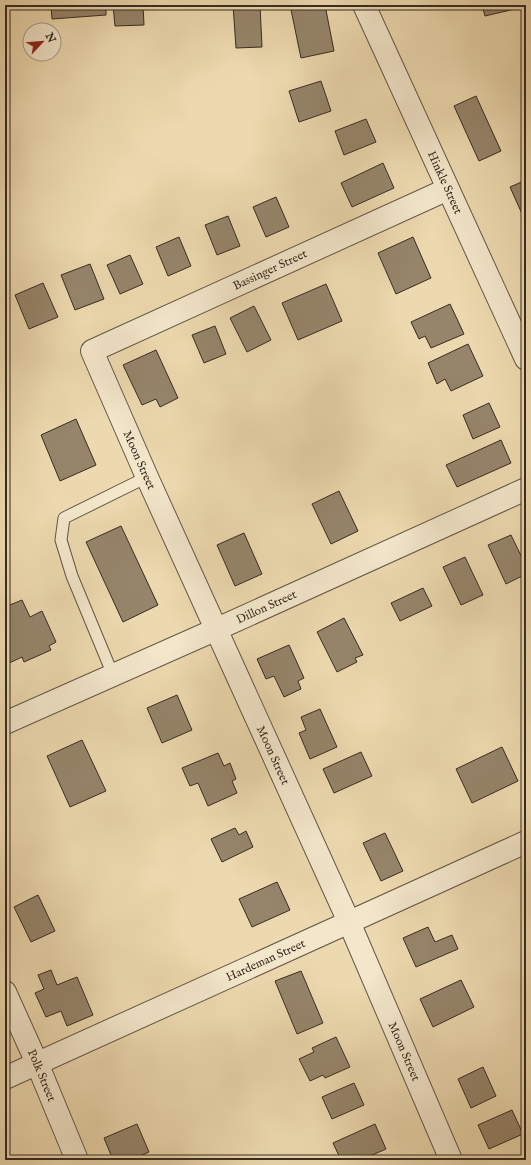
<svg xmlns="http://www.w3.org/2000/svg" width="531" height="1165" viewBox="0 0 531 1165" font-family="'IM FELL English',serif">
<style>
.building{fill:#96856b;stroke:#372b22}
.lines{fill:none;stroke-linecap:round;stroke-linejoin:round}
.service-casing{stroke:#645645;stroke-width:13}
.minor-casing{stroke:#645645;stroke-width:24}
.service{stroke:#f3e6cb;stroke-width:11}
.minor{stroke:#f3e6cb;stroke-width:22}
.labels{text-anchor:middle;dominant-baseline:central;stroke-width:3;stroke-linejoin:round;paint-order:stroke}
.street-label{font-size:12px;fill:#372b22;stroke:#f3e6cb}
</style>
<rect width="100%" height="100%" fill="#edd9af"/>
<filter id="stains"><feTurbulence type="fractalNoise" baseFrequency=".005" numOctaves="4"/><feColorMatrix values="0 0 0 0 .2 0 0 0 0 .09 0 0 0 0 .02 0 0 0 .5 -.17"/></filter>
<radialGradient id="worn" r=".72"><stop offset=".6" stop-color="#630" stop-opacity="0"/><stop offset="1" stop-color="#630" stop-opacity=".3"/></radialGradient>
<path class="building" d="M 51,5 L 106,5 L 106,15 L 52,19 Z
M 113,5 L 143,5 L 144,25 L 115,26 Z
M 233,5 L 260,5 L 262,47 L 236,48 Z
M 290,5 L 325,5 L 334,51 L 301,58 Z
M 482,5 L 514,5 L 515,9 L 485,16 Z
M 321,81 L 331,111 L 299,122 L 289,91 Z
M 476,96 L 501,151 L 479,161 L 454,106 Z
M 366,119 L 376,142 L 344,155 L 335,131 Z
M 383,163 L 394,188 L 352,207 L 341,183 Z
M 526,180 L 526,214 L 523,216 L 510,187 Z
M 276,197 L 289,227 L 266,237 L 253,207 Z
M 228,216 L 240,246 L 217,255 L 205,225 Z
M 179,237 L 191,266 L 168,276 L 156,247 Z
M 413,237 L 431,278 L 396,294 L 378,253 Z
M 130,255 L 143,284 L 120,294 L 107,265 Z
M 90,264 L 104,299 L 75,310 L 61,275 Z
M 43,283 L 58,317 L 29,329 L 15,295 Z
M 326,284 L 342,321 L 298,340 L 282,303 Z
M 450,304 L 464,334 L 431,348 L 425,336 L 419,339 L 411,322 Z
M 254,306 L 271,340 L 247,352 L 230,318 Z
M 215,326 L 226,354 L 204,363 L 192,335 Z
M 468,344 L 483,376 L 451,391 L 445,379 L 437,384 L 428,363 Z
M 156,350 L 178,398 L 160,407 L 156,399 L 142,405 L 123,365 Z
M 489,403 L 500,427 L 473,439 L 463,415 Z
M 76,419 L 96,465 L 60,481 L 41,435 Z
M 501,440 L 511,463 L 457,487 L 446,465 Z
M 339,491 L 358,531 L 331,544 L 312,504 Z
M 121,526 L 158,605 L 123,622 L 86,542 Z
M 244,533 L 262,574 L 235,586 L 217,545 Z
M 511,535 L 526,566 L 526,574 L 506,584 L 488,545 Z
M 465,557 L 483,595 L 461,605 L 443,567 Z
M 423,588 L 432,606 L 400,621 L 391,603 Z
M 22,600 L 30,617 L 42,611 L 56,642 L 49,646 L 51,650 L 24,662 L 22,657 L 5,665 L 5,629 L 8,627 L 5,621 L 5,607 Z
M 344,618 L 363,655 L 355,658 L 357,662 L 337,672 L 317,632 Z
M 289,645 L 304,678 L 298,681 L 301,689 L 284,697 L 274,676 L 266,679 L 257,659 Z
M 177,695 L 192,730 L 162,743 L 147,708 Z
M 320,709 L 337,747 L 310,759 L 299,733 L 306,730 L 301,717 Z
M 82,740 L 106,791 L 70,807 L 47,756 Z
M 502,747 L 518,781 L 472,803 L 456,769 Z
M 361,752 L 372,776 L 334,793 L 323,769 Z
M 218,753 L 224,766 L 230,763 L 236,779 L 232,781 L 237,793 L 208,806 L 198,783 L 190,786 L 182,768 Z
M 235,828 L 239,835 L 246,831 L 253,847 L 222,862 L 211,839 Z
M 385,833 L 403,871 L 381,881 L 363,843 Z
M 277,882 L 290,910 L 252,927 L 239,899 Z
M 38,895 L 55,931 L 31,942 L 14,907 Z
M 526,908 L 526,919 L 522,910 Z
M 428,927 L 435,942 L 452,935 L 458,949 L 416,967 L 403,938 Z
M 51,970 L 57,985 L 77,977 L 93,1015 L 67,1026 L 61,1011 L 46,1017 L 35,993 L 44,989 L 38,975 Z
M 301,971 L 323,1023 L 297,1034 L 275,981 Z
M 461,980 L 474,1007 L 433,1027 L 420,999 Z
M 336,1037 L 350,1067 L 325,1078 L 323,1075 L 310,1081 L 299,1059 L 314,1052 L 312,1048 Z
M 483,1067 L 496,1096 L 471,1108 L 458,1079 Z
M 354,1083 L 364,1105 L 332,1119 L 322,1097 Z
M 512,1110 L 523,1134 L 489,1149 L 478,1125 Z
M 137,1124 L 149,1152 L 131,1160 L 113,1160 L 104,1138 Z
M 375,1124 L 386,1149 L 361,1160 L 341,1160 L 333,1143 Z"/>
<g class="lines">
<g class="service-casing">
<path id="service" d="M 113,675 L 72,576 L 61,540 L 64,518 L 147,477"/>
</g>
<g class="minor-casing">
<g id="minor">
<path id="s1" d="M 364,5 L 526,359"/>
<path id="s2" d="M 448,189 L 92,351 L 147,477 L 349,922 L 451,1160"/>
<path id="s3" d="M 5,723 L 217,629 L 526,489"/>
<path id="s4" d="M 5,992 L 37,1063 L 77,1160"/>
<path id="s5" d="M 5,1078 L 526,842"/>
</g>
</g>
<use href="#service" class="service"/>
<use href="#minor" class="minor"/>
</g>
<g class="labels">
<g class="street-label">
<text stroke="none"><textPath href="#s1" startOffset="195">Hinkle Street</textPath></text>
<text transform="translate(270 270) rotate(-25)">Bassinger Street</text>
<text stroke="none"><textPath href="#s2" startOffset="510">Moon Street</textPath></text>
<text stroke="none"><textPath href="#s3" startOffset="286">Dillon Street</textPath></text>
<text stroke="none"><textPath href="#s2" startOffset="834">Moon Street</textPath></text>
<text stroke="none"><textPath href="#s5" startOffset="286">Hardeman Street</textPath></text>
<text stroke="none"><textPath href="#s2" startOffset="1158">Moon Street</textPath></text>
<text stroke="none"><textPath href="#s4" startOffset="91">Polk Street</textPath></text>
</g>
</g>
<rect width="531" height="1165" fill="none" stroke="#edd9af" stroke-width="20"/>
<rect x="6" y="6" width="519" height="1153" fill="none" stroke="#372b22" stroke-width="2"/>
<rect x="10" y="10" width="511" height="1145" fill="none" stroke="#372b22"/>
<g transform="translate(42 42) rotate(64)"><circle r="19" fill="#f3e6cb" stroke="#a89b87"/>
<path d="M0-3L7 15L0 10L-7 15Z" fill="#8f2418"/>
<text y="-6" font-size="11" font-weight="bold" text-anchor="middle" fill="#372b22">N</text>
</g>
<rect width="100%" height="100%" filter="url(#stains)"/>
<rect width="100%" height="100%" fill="url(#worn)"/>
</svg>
